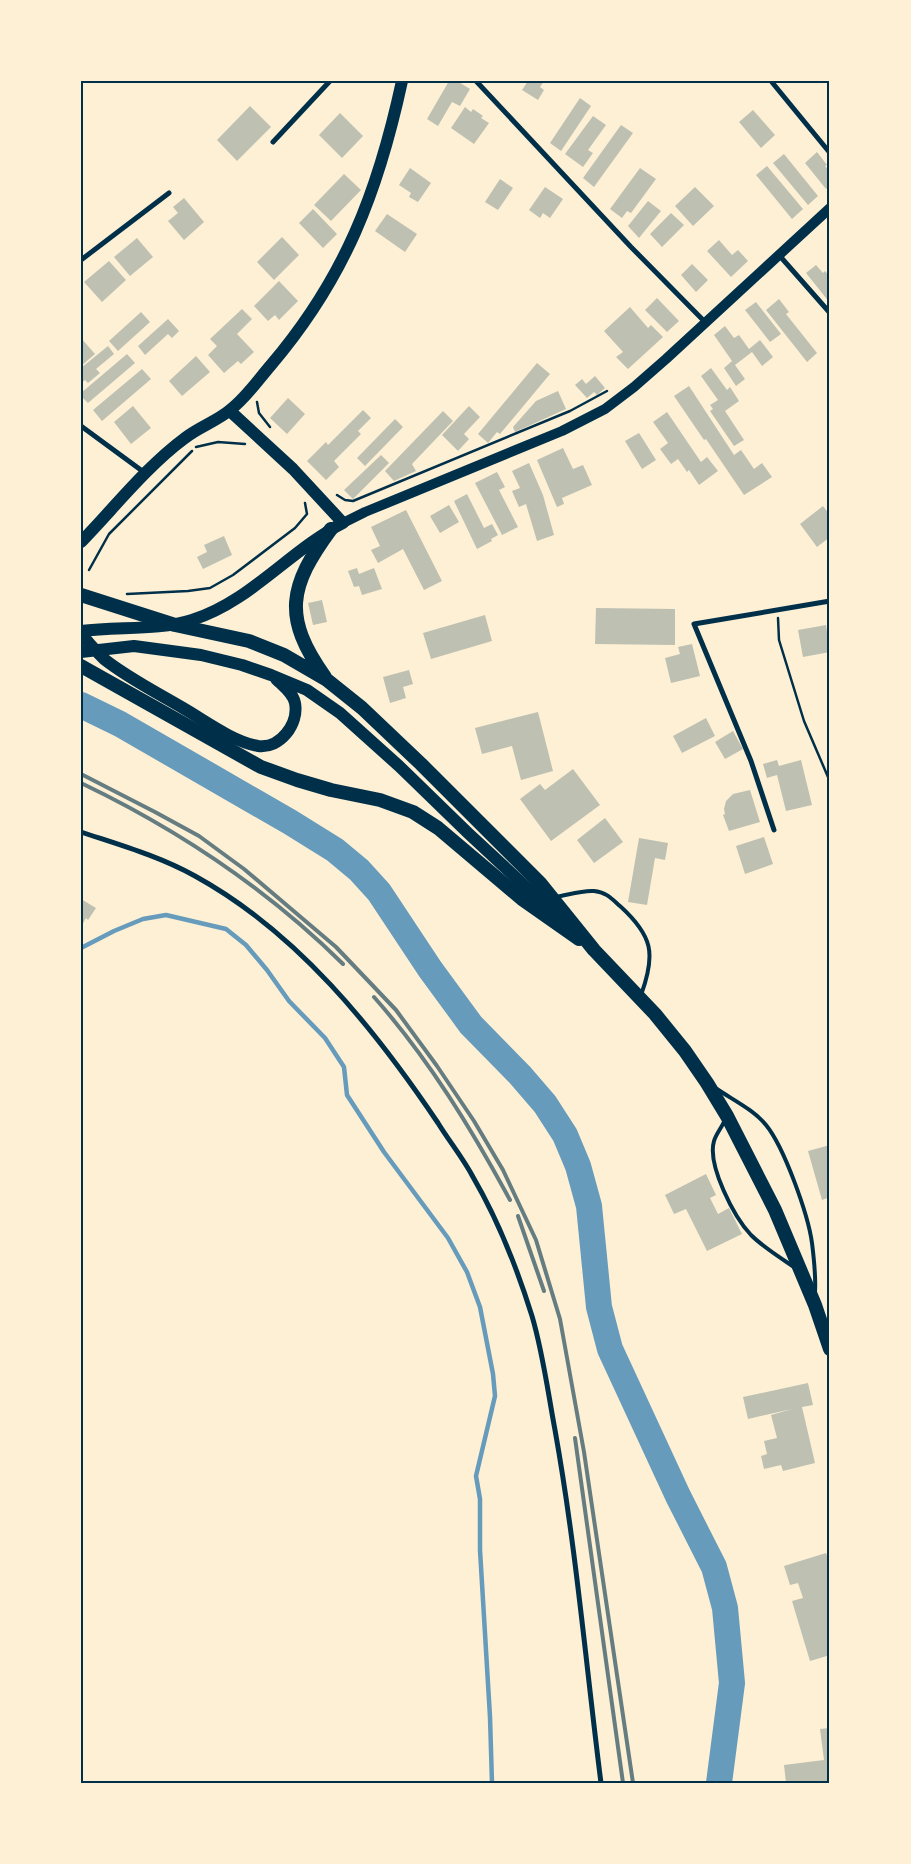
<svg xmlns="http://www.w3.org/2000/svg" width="911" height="1864" viewBox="0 0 911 1864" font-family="'Times New Roman',serif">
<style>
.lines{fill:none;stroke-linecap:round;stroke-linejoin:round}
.stream{stroke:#669bbc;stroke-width:4.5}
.river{stroke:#669bbc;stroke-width:26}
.building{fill:#bec0b2}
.path{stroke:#003049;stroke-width:2.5}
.service{stroke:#003049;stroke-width:4}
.minor{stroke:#003049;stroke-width:5}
.secondary{stroke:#003049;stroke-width:10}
.primary{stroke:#003049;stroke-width:12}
.trunk{stroke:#003049;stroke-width:14}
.rail{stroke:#657d81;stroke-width:4}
.neatline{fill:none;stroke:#003049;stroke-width:2}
</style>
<rect width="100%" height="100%" fill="#fdf0d5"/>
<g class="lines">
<path class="stream" d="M 81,948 L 114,931 L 143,919 L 166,915 L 226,929 L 246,945 L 267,970 L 289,1001 L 325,1038 L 344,1067 L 347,1095 L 384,1152 L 448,1238 L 467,1272 L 480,1307 L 493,1374 L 495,1396 L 476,1476 L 480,1499 L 480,1550 L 490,1717 L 492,1783"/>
<path class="river" d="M 81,705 L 120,724 L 290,822 L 335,850 L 359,870 L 379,892 L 430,969 L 471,1025 L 520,1075 L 545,1104 L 565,1135 L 578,1166 L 589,1206 L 599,1307 L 610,1349 L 678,1496 L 714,1567 L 725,1608 L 732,1683 L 719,1783"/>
</g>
<path class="building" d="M 449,81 L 457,81 L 470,89 L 460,106 L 452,102 L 438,126 L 427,119 Z
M 528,81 L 544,81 L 540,87 L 544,90 L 538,100 L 522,90 Z
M 580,98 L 591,106 L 561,151 L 550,143 Z
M 250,106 L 271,127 L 237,161 L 217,140 Z
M 465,107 L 471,112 L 473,109 L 483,116 L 481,118 L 489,123 L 474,144 L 451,128 Z
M 753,110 L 775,135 L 761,148 L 739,122 Z
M 340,113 L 363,136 L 342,158 L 319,135 Z
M 593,116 L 606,125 L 588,150 L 593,153 L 583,167 L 565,154 Z
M 621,125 L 633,133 L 594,187 L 583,178 Z
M 817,152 L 827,165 L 825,166 L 830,172 L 830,185 L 826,189 L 805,163 Z
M 784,154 L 818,196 L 808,205 L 773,163 Z
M 767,166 L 803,209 L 792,219 L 756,175 Z
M 410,168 L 431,183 L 418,202 L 409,197 L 411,193 L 399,185 Z
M 640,168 L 656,179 L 631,213 L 627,211 L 622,218 L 610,209 Z
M 344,174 L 361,190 L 331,221 L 314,205 Z
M 500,179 L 513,188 L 498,210 L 485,202 Z
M 545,187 L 563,199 L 550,218 L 543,213 L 540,218 L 529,210 Z
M 695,187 L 714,206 L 693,226 L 675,206 Z
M 184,198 L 204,222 L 184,240 L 168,221 L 178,213 L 173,207 Z
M 648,201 L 661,211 L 639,238 L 628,226 Z
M 313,209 L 337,234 L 323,248 L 299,223 Z
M 671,213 L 684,225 L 662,247 L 650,234 Z
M 387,214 L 417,234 L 405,252 L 375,231 Z
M 282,237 L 299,255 L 274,280 L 257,262 Z
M 137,238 L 153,257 L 130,276 L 114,257 Z
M 719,240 L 732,255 L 738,250 L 748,261 L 731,277 L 707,251 Z
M 109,261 L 126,280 L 102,302 L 84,282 Z
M 692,264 L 708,280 L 696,292 L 681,275 Z
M 816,265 L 823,273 L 825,271 L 830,277 L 830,303 L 806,273 Z
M 279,281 L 298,301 L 279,320 L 275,315 L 268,321 L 254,306 Z
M 657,298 L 679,321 L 667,332 L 645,310 Z
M 779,299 L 789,312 L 786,314 L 817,353 L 807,362 L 766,310 Z
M 756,302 L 781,334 L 770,342 L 745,310 Z
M 630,307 L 648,328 L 651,325 L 663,337 L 628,369 L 616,357 L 623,352 L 604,331 Z
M 242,309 L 252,319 L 237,334 L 254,352 L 241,364 L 238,361 L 224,373 L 208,355 L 217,346 L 210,339 Z
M 141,312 L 150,322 L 118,351 L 109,341 Z
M 168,319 L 179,331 L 172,338 L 168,334 L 145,355 L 138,346 Z
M 725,326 L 734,338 L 739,335 L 749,349 L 760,340 L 773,357 L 762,366 L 752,352 L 735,365 L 745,379 L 736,386 L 724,368 L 732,361 L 714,335 Z
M 81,338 L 95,354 L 81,366 Z
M 108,346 L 114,354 L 96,369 L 100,373 L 88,383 L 85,380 L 81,383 L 81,368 Z
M 127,354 L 135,363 L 88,403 L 81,396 L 81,393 Z
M 196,356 L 210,372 L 182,396 L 169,381 Z
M 537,363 L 550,374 L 500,434 L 497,432 L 488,443 L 478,434 Z
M 711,368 L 727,390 L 730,387 L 739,401 L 725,411 L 744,440 L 734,446 L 710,411 L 713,409 L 710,405 L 718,400 L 701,376 Z
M 142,369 L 151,379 L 102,421 L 93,410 Z
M 595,376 L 605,388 L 597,395 L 594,392 L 587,398 L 575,385 L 582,379 L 586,384 Z
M 689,386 L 734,455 L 741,450 L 754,469 L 762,463 L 772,477 L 744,495 L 706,439 L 704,440 L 674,396 Z
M 558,391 L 566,409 L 515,432 L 513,427 L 536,401 Z
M 288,398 L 305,414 L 287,434 L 270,418 Z
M 133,406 L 151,428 L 131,444 L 114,422 Z
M 469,406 L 480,417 L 464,434 L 469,439 L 458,451 L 442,435 Z
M 363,410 L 371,418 L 358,431 L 361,434 L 334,461 L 339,467 L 326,480 L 307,461 L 326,442 L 328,445 Z
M 443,411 L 453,421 L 412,464 L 416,471 L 394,481 L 385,471 Z
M 667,412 L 701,462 L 707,457 L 718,471 L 699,485 L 689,470 L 687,472 L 678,459 L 671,464 L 660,449 L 668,443 L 653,422 Z
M 395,419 L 403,427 L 365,466 L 357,458 Z
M 639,433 L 656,460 L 642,469 L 625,441 Z
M 563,448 L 573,469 L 583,465 L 592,485 L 562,498 L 564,504 L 557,507 L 537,460 Z
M 381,455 L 389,463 L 353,499 L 344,490 Z
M 529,463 L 543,495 L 554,535 L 537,541 L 526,504 L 519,507 L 512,491 L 520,488 L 512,471 Z
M 497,472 L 505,487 L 499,490 L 518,527 L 502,535 L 475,483 Z
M 467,494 L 484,528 L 492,524 L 498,535 L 491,539 L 492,541 L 477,549 L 454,501 Z
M 449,505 L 459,522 L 440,533 L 430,516 Z
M 823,506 L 830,515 L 830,537 L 817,547 L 800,524 Z
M 406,510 L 442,581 L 424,590 L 403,549 L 378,563 L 371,550 L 380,546 L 371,527 Z
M 224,536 L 232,555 L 203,569 L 197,557 L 207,552 L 204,545 Z
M 357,568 L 359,574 L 374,568 L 382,589 L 362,595 L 359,586 L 354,587 L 348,571 Z
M 322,600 L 327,622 L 313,625 L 308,603 Z
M 596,608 L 675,609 L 675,645 L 595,644 Z
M 485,615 L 492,641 L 431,659 L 423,633 Z
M 826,625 L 830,652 L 803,657 L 798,630 Z
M 692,644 L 700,676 L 671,683 L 665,658 L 680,654 L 678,647 Z
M 409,670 L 413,684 L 403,687 L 406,698 L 390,703 L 383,677 Z
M 538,712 L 553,771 L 521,780 L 512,746 L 482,754 L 475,728 Z
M 706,718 L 715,736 L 682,753 L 673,736 Z
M 733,731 L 743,749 L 725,759 L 715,742 Z
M 777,760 L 779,766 L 801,760 L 812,805 L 786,811 L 777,775 L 767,778 L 763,764 Z
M 573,769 L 600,805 L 551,841 L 520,799 L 540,784 L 545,790 Z
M 750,790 L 760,822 L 729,831 L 723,815 L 725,814 L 724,809 L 726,801 L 733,794 Z
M 605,818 L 623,842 L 594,863 L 577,840 Z
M 764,837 L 773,864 L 745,874 L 736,846 Z
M 639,838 L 668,843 L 665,860 L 655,858 L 647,905 L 628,902 Z
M 81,899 L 96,908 L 88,920 L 86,918 L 81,927 Z
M 830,1145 L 830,1197 L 822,1200 L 808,1151 Z
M 706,1174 L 716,1195 L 710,1198 L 718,1214 L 729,1208 L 742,1234 L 707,1251 L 686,1209 L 674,1214 L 665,1195 Z
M 808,1383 L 813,1405 L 802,1407 L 815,1463 L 783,1471 L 781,1465 L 764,1469 L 761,1456 L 767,1454 L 764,1441 L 777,1438 L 771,1415 L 792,1409 L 748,1419 L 743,1397 Z
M 826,1553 L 830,1564 L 830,1597 L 828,1597 L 830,1602 L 830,1655 L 810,1661 L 792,1601 L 803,1598 L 798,1583 L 790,1585 L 784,1566 Z
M 830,1728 L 830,1783 L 786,1783 L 784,1765 L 824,1760 L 820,1729 Z"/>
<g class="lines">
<path class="path" d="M 257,402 L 259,413 L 270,427
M 196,447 L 218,442 L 245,444
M 337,495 L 345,500 L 353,501 L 570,411 L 607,391
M 89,570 L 109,534 L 192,451
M 127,594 L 188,591 L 210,588 L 233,575 L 295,528 L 307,514 L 305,503
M 778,618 L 779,640 L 804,721 L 828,777"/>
<path class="service" d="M 556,897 C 568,895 582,890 594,891 C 606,892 612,899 620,906 C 653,936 656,954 641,995
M 717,1089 C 733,1100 754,1110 766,1125 C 784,1147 808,1214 812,1243 C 814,1259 816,1276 815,1292
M 725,1120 C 722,1127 716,1134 714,1141 C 707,1165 734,1217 751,1235 C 763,1247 779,1257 794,1267"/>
<path class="minor" d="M 476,81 L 631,247 L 705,322
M 771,81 L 830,153
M 273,142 L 330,81
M 779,255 L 830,313
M 81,260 L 169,193
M 81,426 L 145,473
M 774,830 L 751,761 L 694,624 L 830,601
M 81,832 C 120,845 159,856 195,876 C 297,932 374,1028 438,1123 C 449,1141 463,1158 473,1177 C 498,1220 517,1268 532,1316 C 543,1353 548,1393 555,1430 C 576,1547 586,1665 601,1783"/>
<path class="secondary" d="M 343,523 L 365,512 L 562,431 L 605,409 L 634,387 L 666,359 L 830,208"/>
<path class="primary" d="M 81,542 C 114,508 147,466 185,438 C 199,427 217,421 230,410 C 246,398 258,380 271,365 C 345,278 378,192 402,81
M 81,631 C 118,626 157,631 192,620 C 250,602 290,550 343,523 L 293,469 L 230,411
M 81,633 C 88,643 96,651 104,659 C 128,678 156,692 183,708 C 204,720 233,742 258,746 C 280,749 299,724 295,703 C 293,693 283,686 276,679
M 81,652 L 134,646 L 201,655 L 242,665 L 271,675 L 307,690 L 340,713 L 399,766 L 468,833 L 568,926"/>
<path class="trunk" d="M 81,595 L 175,625 L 249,641 L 284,655 L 327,680 L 362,708 L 421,764 L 540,883 L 594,950 L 655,1014 L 685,1051 L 707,1083 L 727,1116 L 775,1210 L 815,1305 L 830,1349
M 81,666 L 261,767 L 297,780 L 331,790 L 380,800 L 413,812 L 438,828 L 522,899 L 579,939
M 325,677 C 282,617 289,586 331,529"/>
<path class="rail" d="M 81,774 L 155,812 L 199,836 L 244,869 L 336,947 L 396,1010 L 437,1066 L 474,1121 L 503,1170 L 536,1240 L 560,1319 L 584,1452 L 633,1783
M 81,783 C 177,829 267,889 343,964
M 374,997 C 428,1058 471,1128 510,1200
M 518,1216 L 544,1291
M 575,1438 L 623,1783"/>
</g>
<rect width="911" height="1864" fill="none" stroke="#fdf0d5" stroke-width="165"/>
<rect x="82" y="82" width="746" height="1700" class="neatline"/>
</svg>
